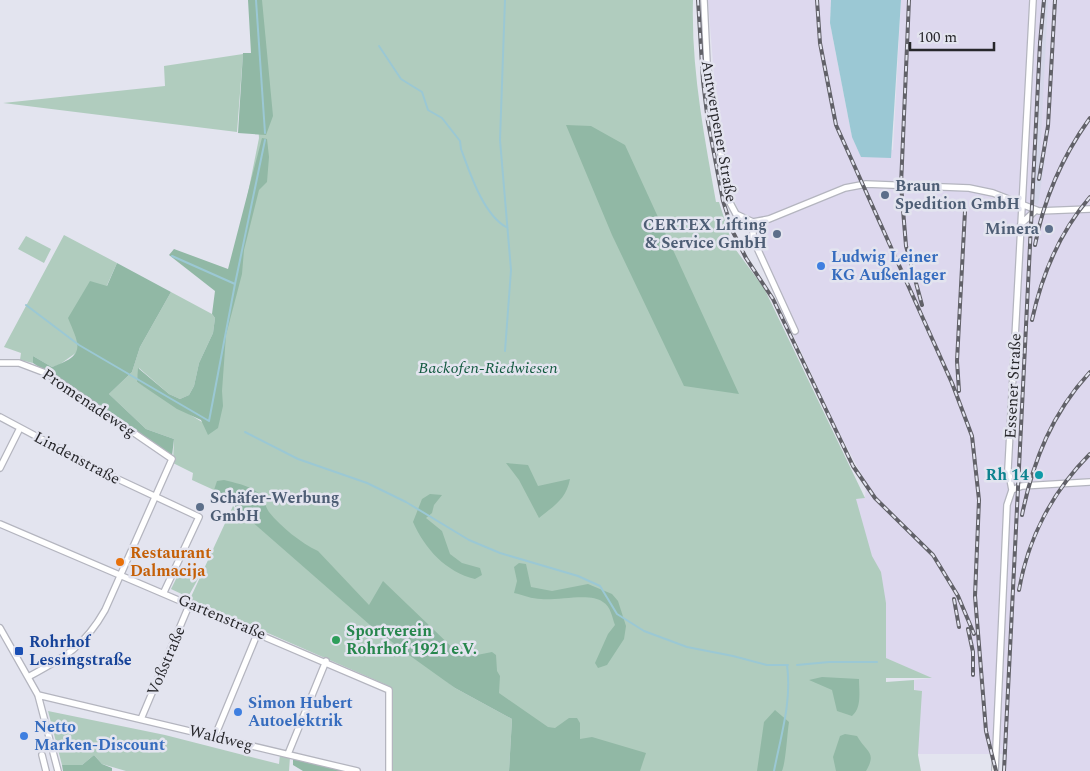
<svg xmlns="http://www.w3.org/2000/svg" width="1090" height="771" viewBox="0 0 1090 771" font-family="Spectral,serif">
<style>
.industrial{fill:#ddd8ee}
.built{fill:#d5d7e9}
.green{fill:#b0ccbe}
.forest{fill:#91b8a5}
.water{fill:#9bc8d4}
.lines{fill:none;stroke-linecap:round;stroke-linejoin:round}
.stream{stroke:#9bc8d4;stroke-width:2}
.minor-casing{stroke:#b4b5bf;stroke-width:8}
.minor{stroke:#fff;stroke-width:5.5}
.rail-casing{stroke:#616168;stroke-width:4}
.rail{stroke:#e3e4ef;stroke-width:2;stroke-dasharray:5.5;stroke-linecap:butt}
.service-dot{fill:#5c6f8a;stroke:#e3e4ef;stroke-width:2}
.shop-dot{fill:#3f7fe0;stroke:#e3e4ef;stroke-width:2}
.culture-dot{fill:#0f9aa8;stroke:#e3e4ef;stroke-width:2}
.food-dot{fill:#e8710a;stroke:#e3e4ef;stroke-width:2}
.leisure-dot{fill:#2e9e5b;stroke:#e3e4ef;stroke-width:2}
.transit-dot{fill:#1a4fb4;stroke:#e3e4ef;stroke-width:2}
.labels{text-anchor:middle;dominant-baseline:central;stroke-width:5;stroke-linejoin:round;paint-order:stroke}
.street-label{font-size:16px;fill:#27272b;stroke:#e3e4ef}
.service-label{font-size:16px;font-weight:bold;fill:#4e5e75;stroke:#e3e4ef;text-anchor:start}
.shop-label{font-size:16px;font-weight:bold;fill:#366cbe;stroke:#e3e4ef;text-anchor:start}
.park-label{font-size:16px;font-style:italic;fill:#12593f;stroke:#e3e4ef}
.culture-label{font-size:16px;font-weight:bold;fill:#0d838f;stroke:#e3e4ef;text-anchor:end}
.food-label{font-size:16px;font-weight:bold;fill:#c56008;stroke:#e3e4ef;text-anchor:start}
.leisure-label{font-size:16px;font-weight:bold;fill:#27864d;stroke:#e3e4ef;text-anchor:start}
.transit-label{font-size:16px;font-weight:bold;fill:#164399;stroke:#e3e4ef;text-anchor:start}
</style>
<rect width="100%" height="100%" fill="#e3e4ef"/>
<path class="industrial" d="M 708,0 L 831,0 L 830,23 L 852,137 L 893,150 L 901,0 L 1090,0 L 1090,771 L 1002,771 L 1003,754 L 917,754 L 914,680 L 931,678 L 886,658 L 886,603 L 861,536 L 854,499 L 865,498 L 866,483 L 835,425 L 791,330 L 732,195 L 716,101 Z"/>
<path class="built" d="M 1042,0 L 1048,0 L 1040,159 L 1045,160 L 1038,205 L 1032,203 L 1030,198 Z"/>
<path class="green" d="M 249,0 L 693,0 C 691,68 704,135 716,202 L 719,202 L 733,246 L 764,288 L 865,498 L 856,499 L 872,556 L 881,572 L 886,603 L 886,658 L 932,678 L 886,678 L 886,682 L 914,680 L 914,690 L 922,691 L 918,755 L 921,771 L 595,771 L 506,713 L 440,676 L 455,688 L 512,719 L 509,771 L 392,771 L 389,686 L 190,599 L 233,506 L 236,509 L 238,501 L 192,480 L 193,473 L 173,463 L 174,439 L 146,429 L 109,394 L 132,372 L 140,347 L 171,292 L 212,314 L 215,318 L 213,333 L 199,363 L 194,386 L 189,395 L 180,399 L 169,394 L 139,368 L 137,382 L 202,422 L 259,138 Z
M 243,54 L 237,132 L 3,103 L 165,86 L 164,66 Z
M 64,235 L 117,263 L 77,352 L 59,365 L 52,367 L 33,356 L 33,363 L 20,360 L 21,353 L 4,347 Z
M 26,236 L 51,249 L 44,263 L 18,249 Z
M 181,569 L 199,577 L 188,597 L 171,589 Z
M 48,711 L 165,735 L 279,764 L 280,754 L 290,757 L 289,771 L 126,771 L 102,764 L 94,755 L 82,765 L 62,765 Z"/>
<path class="forest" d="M 248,0 L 262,0 L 273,116 L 266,135 L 238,133 L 243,53 L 251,53 Z
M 566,125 L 591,126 L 625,145 L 739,394 L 684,386 L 612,235 Z
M 262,138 L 267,139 L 269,157 L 267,182 L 259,190 L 244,250 L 242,274 L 226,335 L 222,391 L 223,406 L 218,428 L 208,435 L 201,420 L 177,409 L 137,382 L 138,368 L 169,394 L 180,399 L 189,395 L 194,386 L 199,363 L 213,333 L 215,318 L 212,314 L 215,291 L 169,255 L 174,249 L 228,269 Z
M 117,263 L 171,292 L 140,347 L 132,372 L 109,394 L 146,429 L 174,439 L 172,456 L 33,363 L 33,356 L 52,367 C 87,355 79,345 68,318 L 90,281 L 107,286 Z
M 506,463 L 528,465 L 538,486 L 570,479 C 566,499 555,505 539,518 L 519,480 Z
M 224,480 C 235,483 248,485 257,492 C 265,497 264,505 269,512 C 281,527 301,543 318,551 L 369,605 L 383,581 L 459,654 L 467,657 L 492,652 L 496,655 L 497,671 L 500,676 L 499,693 L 548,727 L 555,728 L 569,718 L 577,718 L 580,723 L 580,739 L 592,737 L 646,753 L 640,771 L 509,771 L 512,719 L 455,688 L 409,655 L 370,625 L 235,507 L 236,500 L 214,490 L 217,481 Z
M 430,494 L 442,495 L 434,505 L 432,513 L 426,518 L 442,531 L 450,554 L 462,563 L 480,568 L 482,575 L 475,579 C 446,572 425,549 413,522 L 422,499 Z
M 519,563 L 526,564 L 531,587 L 552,591 L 588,584 L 612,594 L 618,601 L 626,626 L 624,639 L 607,665 L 598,668 L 595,663 L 608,634 L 615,625 C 612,617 611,607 603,602 C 591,592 557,601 541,599 C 532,599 523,595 514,593 L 517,581 L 514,567 Z
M 822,677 L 859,679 C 859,691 862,708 852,716 L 837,711 L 832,690 L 809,680 Z
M 775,710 L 789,722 C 787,735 786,761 782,771 L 757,771 L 764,722 Z
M 845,734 L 857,736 C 867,753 877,752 866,771 L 836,771 L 833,757 L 840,736 Z
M 94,755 L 102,764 L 112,768 L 112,771 L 63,771 L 62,765 L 82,765 Z
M 293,758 L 345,771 L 303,771 L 293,765 Z"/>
<path class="water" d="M 831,0 L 901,0 L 891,158 L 861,157 L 852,137 L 830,23 Z"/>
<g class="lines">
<path class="stream" d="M 256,0 L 265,133
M 379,46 L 401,79 L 422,92 L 428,110 L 442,118 L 460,141 L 461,149 C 470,173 483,214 506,227
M 172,256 L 235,284 L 265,140
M 26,305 L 79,345 L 209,421 L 235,284
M 505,351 L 511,270 L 500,140 L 505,0
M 245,432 L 298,459 L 367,483 L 406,502 L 469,540 L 500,553 L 578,576 L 600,586 L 617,614 L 644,631 L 687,647 L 733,656 L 767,665 L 788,665
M 797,665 L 829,662 L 877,662
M 774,771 C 781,735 792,701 787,665"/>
<g class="minor-casing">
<path id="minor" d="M 704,0 L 707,63 L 728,199 L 736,214 L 753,222 L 769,219 L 845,188 L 866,184 L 969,188 L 993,193 L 1039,211 L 1090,209
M 753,222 L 753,239 L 795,331
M 1021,224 L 1036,210
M 0,363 L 19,363 L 48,374 L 172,459 L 105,610 C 84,647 65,657 28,677
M 0,417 L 105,473 L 199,517 L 164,592
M 0,468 L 20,428
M 1012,490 L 1022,486 L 1090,482
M 0,524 L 389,690 L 389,771
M 0,628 L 38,695 L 58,771
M 38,695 L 357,771
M 141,719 L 190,603
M 215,736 L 258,632
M 288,754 L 326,661
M 42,755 L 46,771
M 995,771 L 1007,505 L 1012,490 L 1008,469 L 1033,0"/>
</g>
<use href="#minor" class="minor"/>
<g class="rail-casing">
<path id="rail" d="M 698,0 L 703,81 L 708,122 L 723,201 L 733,232 L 746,258 L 773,299 L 853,466 L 875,498 L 933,555 L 958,596 L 974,634
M 817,0 L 820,43 L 836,125 L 952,383 L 972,436 L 979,500 L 975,596 L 986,731 L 996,771
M 909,0 L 901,185 L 906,246 L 922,305
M 1039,179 L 1048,126 L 1055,0
M 1035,245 C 1044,198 1062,157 1090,118
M 1032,320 C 1042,274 1059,233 1090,197
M 959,391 L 957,361 L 965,211
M 1022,515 C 1033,461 1052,413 1090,372
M 1019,590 C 1028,538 1053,491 1090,454
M 954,599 L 959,627
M 968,629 L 973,652 L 973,675
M 1004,771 L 1040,43 L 1044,0"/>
</g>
<use href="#rail" class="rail"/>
</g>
<g class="service-dot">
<circle cx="885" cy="195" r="5"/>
<circle cx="1049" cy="229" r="5"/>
<circle cx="777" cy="234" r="5"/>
<circle cx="200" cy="507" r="5"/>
</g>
<g class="shop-dot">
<circle cx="821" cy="266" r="5"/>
<circle cx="238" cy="712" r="5"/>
<circle cx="24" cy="736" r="5"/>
</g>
<circle class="culture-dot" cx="1039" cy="475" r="5"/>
<circle class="food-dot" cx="120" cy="562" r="5"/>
<circle class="leisure-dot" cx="336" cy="640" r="5"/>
<rect class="transit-dot" x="14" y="646" width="10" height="10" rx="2.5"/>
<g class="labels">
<g class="street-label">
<text transform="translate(719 131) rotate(80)">Antwerpener Straße</text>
<text transform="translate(1013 386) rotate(-87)">Essener Straße</text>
<text transform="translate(89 403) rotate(34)">Promenadeweg</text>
<text transform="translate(77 458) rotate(28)">Lindenstraße</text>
<text transform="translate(222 617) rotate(23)">Gartenstraße</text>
<text transform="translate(166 661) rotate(-67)">Voßstraße</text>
<text transform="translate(221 738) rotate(14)">Waldweg</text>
</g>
<g class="service-label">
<text x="895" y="186">Braun<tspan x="895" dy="18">Spedition GmbH</tspan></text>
<text x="767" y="225" text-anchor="end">CERTEX Lifting<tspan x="767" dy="18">&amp; Service GmbH</tspan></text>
<text x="1039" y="229" text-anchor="end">Minera</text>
<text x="210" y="498">Schäfer-Werbung<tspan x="210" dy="18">GmbH</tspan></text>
</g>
<g class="shop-label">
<text x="831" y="257">Ludwig Leiner<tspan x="831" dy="18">KG Außenlager</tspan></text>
<text x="248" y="703">Simon Hubert<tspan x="248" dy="18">Autoelektrik</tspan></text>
<text x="34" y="727">Netto<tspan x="34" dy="18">Marken-Discount</tspan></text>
</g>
<g class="park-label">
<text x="488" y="368">Backofen-Riedwiesen</text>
</g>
<g class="culture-label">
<text x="1029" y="475">Rh 14</text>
</g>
<g class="food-label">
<text x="130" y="553">Restaurant<tspan x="130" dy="18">Dalmacija</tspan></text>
</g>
<g class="leisure-label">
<text x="346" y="631">Sportverein<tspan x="346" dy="18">Rohrhof 1921 e.V.</tspan></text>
</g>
<g class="transit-label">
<text x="29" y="642">Rohrhof<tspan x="29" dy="18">Lessingstraße</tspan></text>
</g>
</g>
<path d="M910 42v8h84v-8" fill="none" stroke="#27272b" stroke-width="2.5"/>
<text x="918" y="42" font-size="15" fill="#27272b" stroke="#e3e4ef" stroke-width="4" paint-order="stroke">100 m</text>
</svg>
